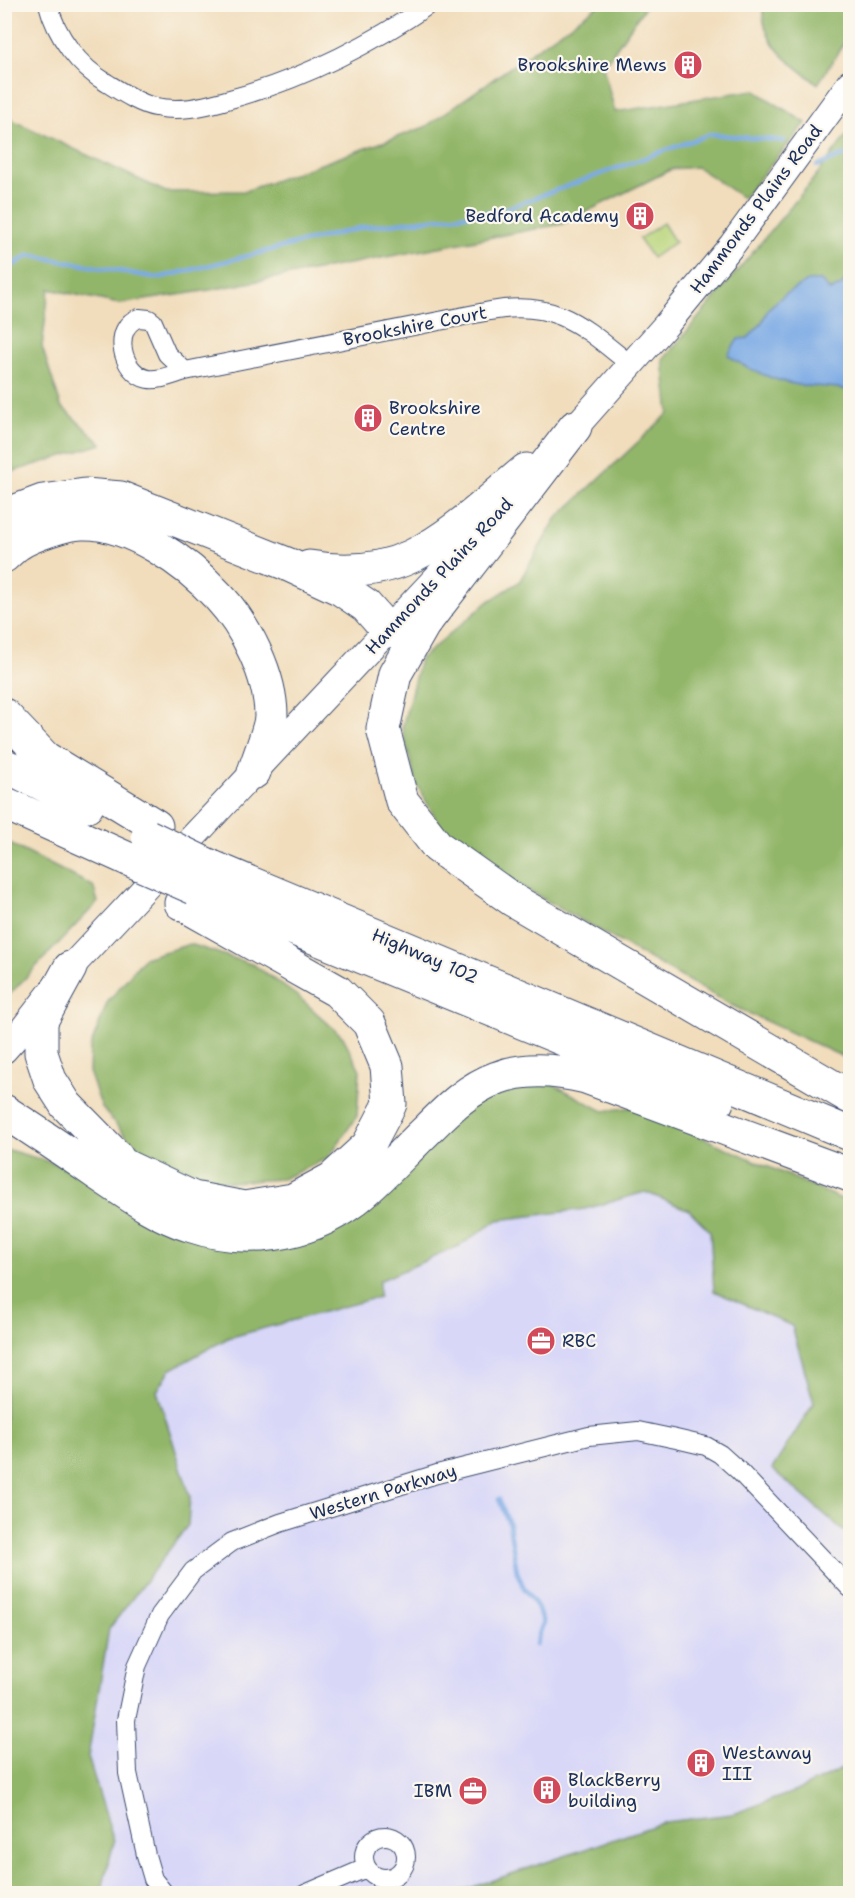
<svg xmlns="http://www.w3.org/2000/svg" width="855" height="1898" viewBox="0 0 855 1898" font-family="'Shantell Sans',sans-serif">
<style>
.built{fill:#d8d7f8}
.green{fill:#b8d479;stroke:#6a826c;stroke-width:1.5}
.forest{fill:#92b669;stroke:#567264;stroke-width:1.5}
.water{fill:#7baae5;stroke:#4b6ca2;stroke-width:1.5}
.lines{fill:none;stroke-linecap:round;stroke-linejoin:round}
.stream{stroke:#7baae5;stroke-width:4.5}
.street-casing{stroke:#3b496c;stroke-width:20}
.secondary-casing{stroke:#3b496c;stroke-width:28}
.highway-casing{stroke:#3b496c;stroke-width:35}
.street{stroke:#fff;stroke-width:18}
.secondary{stroke:#fff;stroke-width:26}
.highway{stroke:#fff;stroke-width:33}
.highway-bridge-casing{stroke:#3b496c;stroke-width:35;stroke-linecap:butt}
.highway-bridge{stroke:#fff;stroke-width:33}
.labels{text-anchor:middle;dominant-baseline:central;stroke-width:4.5;stroke-linejoin:round;paint-order:stroke}
.poi-label{font-size:18px;fill:#1b2f5e;stroke:#fbf7ec;text-anchor:start}
.street-label{font-size:18px;fill:#1b2f5e;stroke:#fbf7ec}
</style>
<rect width="100%" height="100%" fill="#fbf7ec"/>
<filter id="ink" filterUnits="userSpaceOnUse"><feTurbulence type="fractalNoise" baseFrequency=".0167" numOctaves="2"/><feDisplacementMap in="SourceGraphic" scale="12" xChannelSelector="R" yChannelSelector="G"/><feConvolveMatrix kernelMatrix="1 2 1 2 8 2 1 2 1" color-interpolation-filters="sRGB"/></filter>
<filter id="wash" filterUnits="userSpaceOnUse"><feTurbulence type="fractalNoise" baseFrequency=".008" numOctaves="4" result="noise"/><feDisplacementMap in="SourceGraphic" scale="24" xChannelSelector="R" yChannelSelector="G"/><feGaussianBlur stdDeviation="1.35" result="paint"/><feColorMatrix in="noise" values="0 0 0 0 0 0 0 0 0 0 0 0 0 0 0 0 0 1.4 0 .05"/><feComposite in="paint" operator="in"/></filter>
<g filter="url(#wash)">
<rect width="100%" height="100%" fill="#f1ddbc"/>
<path class="built" d="M 645,1192 L 689,1210 L 710,1231 L 714,1291 L 792,1326 L 814,1403 L 772,1469 L 850,1536 L 850,1765 L 796,1791 L 733,1814 L 665,1822 L 462,1891 L 462,1893 L 101,1894 L 114,1842 L 88,1757 L 109,1629 L 188,1525 L 190,1496 L 157,1391 L 170,1370 L 228,1338 L 292,1320 L 459,1246 L 498,1220 L 585,1209 Z"/>
<path class="green" d="M 663,223 L 675,242 L 652,258 L 639,239 Z"/>
<path class="forest" d="M 647,4 L 603,67 L 615,112 L 754,90 L 806,123 L 743,198 L 697,167 L 672,169 L 562,224 L 210,290 L 119,304 L 49,289 L 42,347 L 61,406 L 102,444 L 5,474 L 4,108 L 12,120 L 166,192 L 245,191 L 425,127 L 599,5 Z
M 763,5 L 850,5 L 850,34 L 818,84 C 790,63 760,44 763,5 Z
M 850,131 L 850,272 L 842,286 L 829,291 L 769,308 L 761,324 L 748,338 L 753,371 L 806,386 L 834,386 L 850,391 L 850,1060 L 733,1006 L 508,879 L 445,835 L 416,783 L 402,728 L 420,659 L 489,601 L 519,582 L 556,519 L 669,413 L 663,360 L 808,186 Z
M 4,841 L 93,886 L 98,902 L 9,995 L 4,994 Z
M 190,944 L 254,965 L 300,998 L 343,1037 L 360,1070 L 357,1116 L 328,1158 L 282,1179 L 230,1182 L 185,1173 L 137,1149 L 102,1108 L 89,1072 L 90,1048 L 107,1003 L 144,958 Z
M 551,1083 L 603,1111 L 634,1107 L 850,1203 L 850,1536 L 772,1469 L 814,1403 L 792,1326 L 714,1291 L 710,1231 L 689,1210 L 645,1192 L 585,1209 L 498,1220 L 459,1246 L 379,1281 L 379,1297 L 228,1338 L 170,1370 L 157,1391 L 190,1496 L 188,1525 L 109,1629 L 88,1757 L 114,1842 L 101,1893 L 5,1894 L 5,1152 L 9,1150 L 70,1168 L 167,1231 L 436,1138 L 494,1088 Z
M 850,1765 L 850,1893 L 462,1893 L 461,1891 L 665,1822 L 733,1814 L 796,1791 Z"/>
<path class="water" d="M 850,272 L 850,391 C 836,386 823,387 808,386 C 785,385 746,370 728,355 L 738,339 L 748,338 L 761,324 L 769,308 L 785,294 L 808,281 L 821,281 L 830,291 L 842,285 Z"/>
<g class="lines">
<path class="stream" d="M 817,166 L 850,153
M 4,271 L 29,255 L 158,278 L 364,227 L 499,211 L 710,134 L 784,141
M 499,1499 L 509,1524 L 517,1572 L 523,1586 L 536,1605 L 543,1623 L 536,1644"/>
</g>
</g>
<g filter="url(#ink)">
<g class="lines">
<g class="street-casing">
<path id="street" d="M 48,4 C 56,36 79,67 107,83 C 120,91 141,105 156,107 C 179,112 201,107 223,101 C 296,82 367,47 430,4
M 139,318 L 149,319 L 153,322 L 167,354 L 185,371 C 174,374 159,381 148,379 C 120,373 112,326 139,318 Z
M 185,371 L 490,311 C 557,299 582,326 631,365
M364 1857a21 21 0 1 1 42 0a21 21 0 1 1-42 0Z
M 165,1894 L 153,1879 L 146,1855 L 128,1773 L 126,1720 L 137,1666 L 160,1615 L 193,1571 L 232,1542 L 280,1523 L 437,1474 L 589,1436 L 638,1431 L 676,1439 L 706,1446 L 720,1454 L 739,1471 L 850,1588
M 305,1894 L 366,1868"/>
</g>
<g class="secondary-casing">
<path id="secondary" d="M 564,440 L 666,325 L 732,245 L 850,83
M 4,1050 L 23,1029 L 70,968 L 468,544"/>
</g>
<g class="highway-casing">
<path id="highway" d="M 575,427 L 423,625 L 395,674 L 383,729 L 402,801 L 438,847 L 513,900 L 850,1097
M 4,517 L 11,513 L 43,501 L 85,495 L 121,498 L 287,564 L 341,589 L 366,606 L 388,631
M 4,556 C 9,552 13,547 18,544 C 31,535 67,523 82,523 C 129,521 189,564 219,597 C 246,626 271,676 271,716 C 271,727 258,760 254,772
M 309,567 C 343,573 380,571 412,556 C 453,536 491,499 526,470
M 4,715 L 45,758 L 156,826
M 4,765 L 87,806
M 4,803 L 128,859
M 212,867 L 850,1134
M 194,888 L 717,1102
M 70,968 L 41,1021 L 41,1053 L 50,1080 L 66,1105 L 117,1157
M 4,1111 C 35,1131 65,1151 95,1172 C 125,1192 154,1214 189,1225 C 245,1244 305,1237 353,1201 C 379,1181 401,1155 425,1132 C 447,1110 467,1089 497,1078 C 525,1067 557,1070 586,1077 L 850,1175
M 94,1146 L 127,1167 L 193,1198 L 244,1208 L 293,1200 L 332,1179 L 368,1146 L 390,1104 L 387,1066 L 369,1023 L 337,991 L 181,903"/>
</g>
<use href="#street" class="street"/>
<use href="#secondary" class="secondary"/>
<use href="#highway" class="highway"/>
<g class="highway-bridge-casing">
<path id="highway-bridge" d="M 148,836 L 212,867
M 128,859 L 194,888"/>
</g>
<use href="#highway-bridge" class="highway-bridge"/>
</g>
</g>
<defs>
<g id="building-disc" transform="scale(1.5)"><circle r="9.5" fill="#d1495b" stroke="#fbf7ec"/><path d="M-4-6H4V6H1V3H-1V6H-4ZM-2.5-4.3h1.7v1.8h-1.7ZM.8-4.3h1.7v1.8H.8ZM-2.5-1h1.7V.8h-1.7ZM.8-1h1.7V.8H.8Z" fill="#fff"/></g>
<g id="office-disc" transform="scale(1.5)"><circle r="9.5" fill="#d1495b" stroke="#fbf7ec"/><path d="M-6-3h4V-5.5h4V-3h4V5H-6ZM-1-4.5V-3h2v-1.5ZM-6 0V1H6V0Z" fill="#fff"/></g>
</defs>
<g fill-rule="evenodd">
<use href="#building-disc" x="688" y="65"/>
<use href="#building-disc" x="640" y="216"/>
<use href="#building-disc" x="368" y="418"/>
<use href="#office-disc" x="541" y="1341"/>
<use href="#building-disc" x="701" y="1763"/>
<use href="#building-disc" x="547" y="1790"/>
<use href="#office-disc" x="473" y="1791"/>
</g>
<g class="labels">
<g class="poi-label">
<text x="667" y="65" text-anchor="end">Brookshire Mews</text>
<text x="619" y="216" text-anchor="end">Bedford Academy</text>
<text x="389" y="408">Brookshire<tspan x="389" dy="21">Centre</tspan></text>
<text x="562" y="1341">RBC</text>
<text x="722" y="1753">Westaway<tspan x="722" dy="21">III</tspan></text>
<text x="568" y="1780">BlackBerry<tspan x="568" dy="21">building</tspan></text>
<text x="452" y="1791" text-anchor="end">IBM</text>
</g>
<g class="street-label">
<text transform="translate(756 209) rotate(-53)">Hammonds Plains Road</text>
<text transform="translate(415 326) rotate(-11)">Brookshire Court</text>
<text transform="translate(439 576) rotate(-47)">Hammonds Plains Road</text>
<text transform="translate(425 956) rotate(23)">Highway 102</text>
<text transform="translate(383 1492) rotate(-17)">Western Parkway</text>
</g>
</g>
<rect width="855" height="1898" fill="none" stroke="#fbf7ec" stroke-width="24"/>
</svg>
